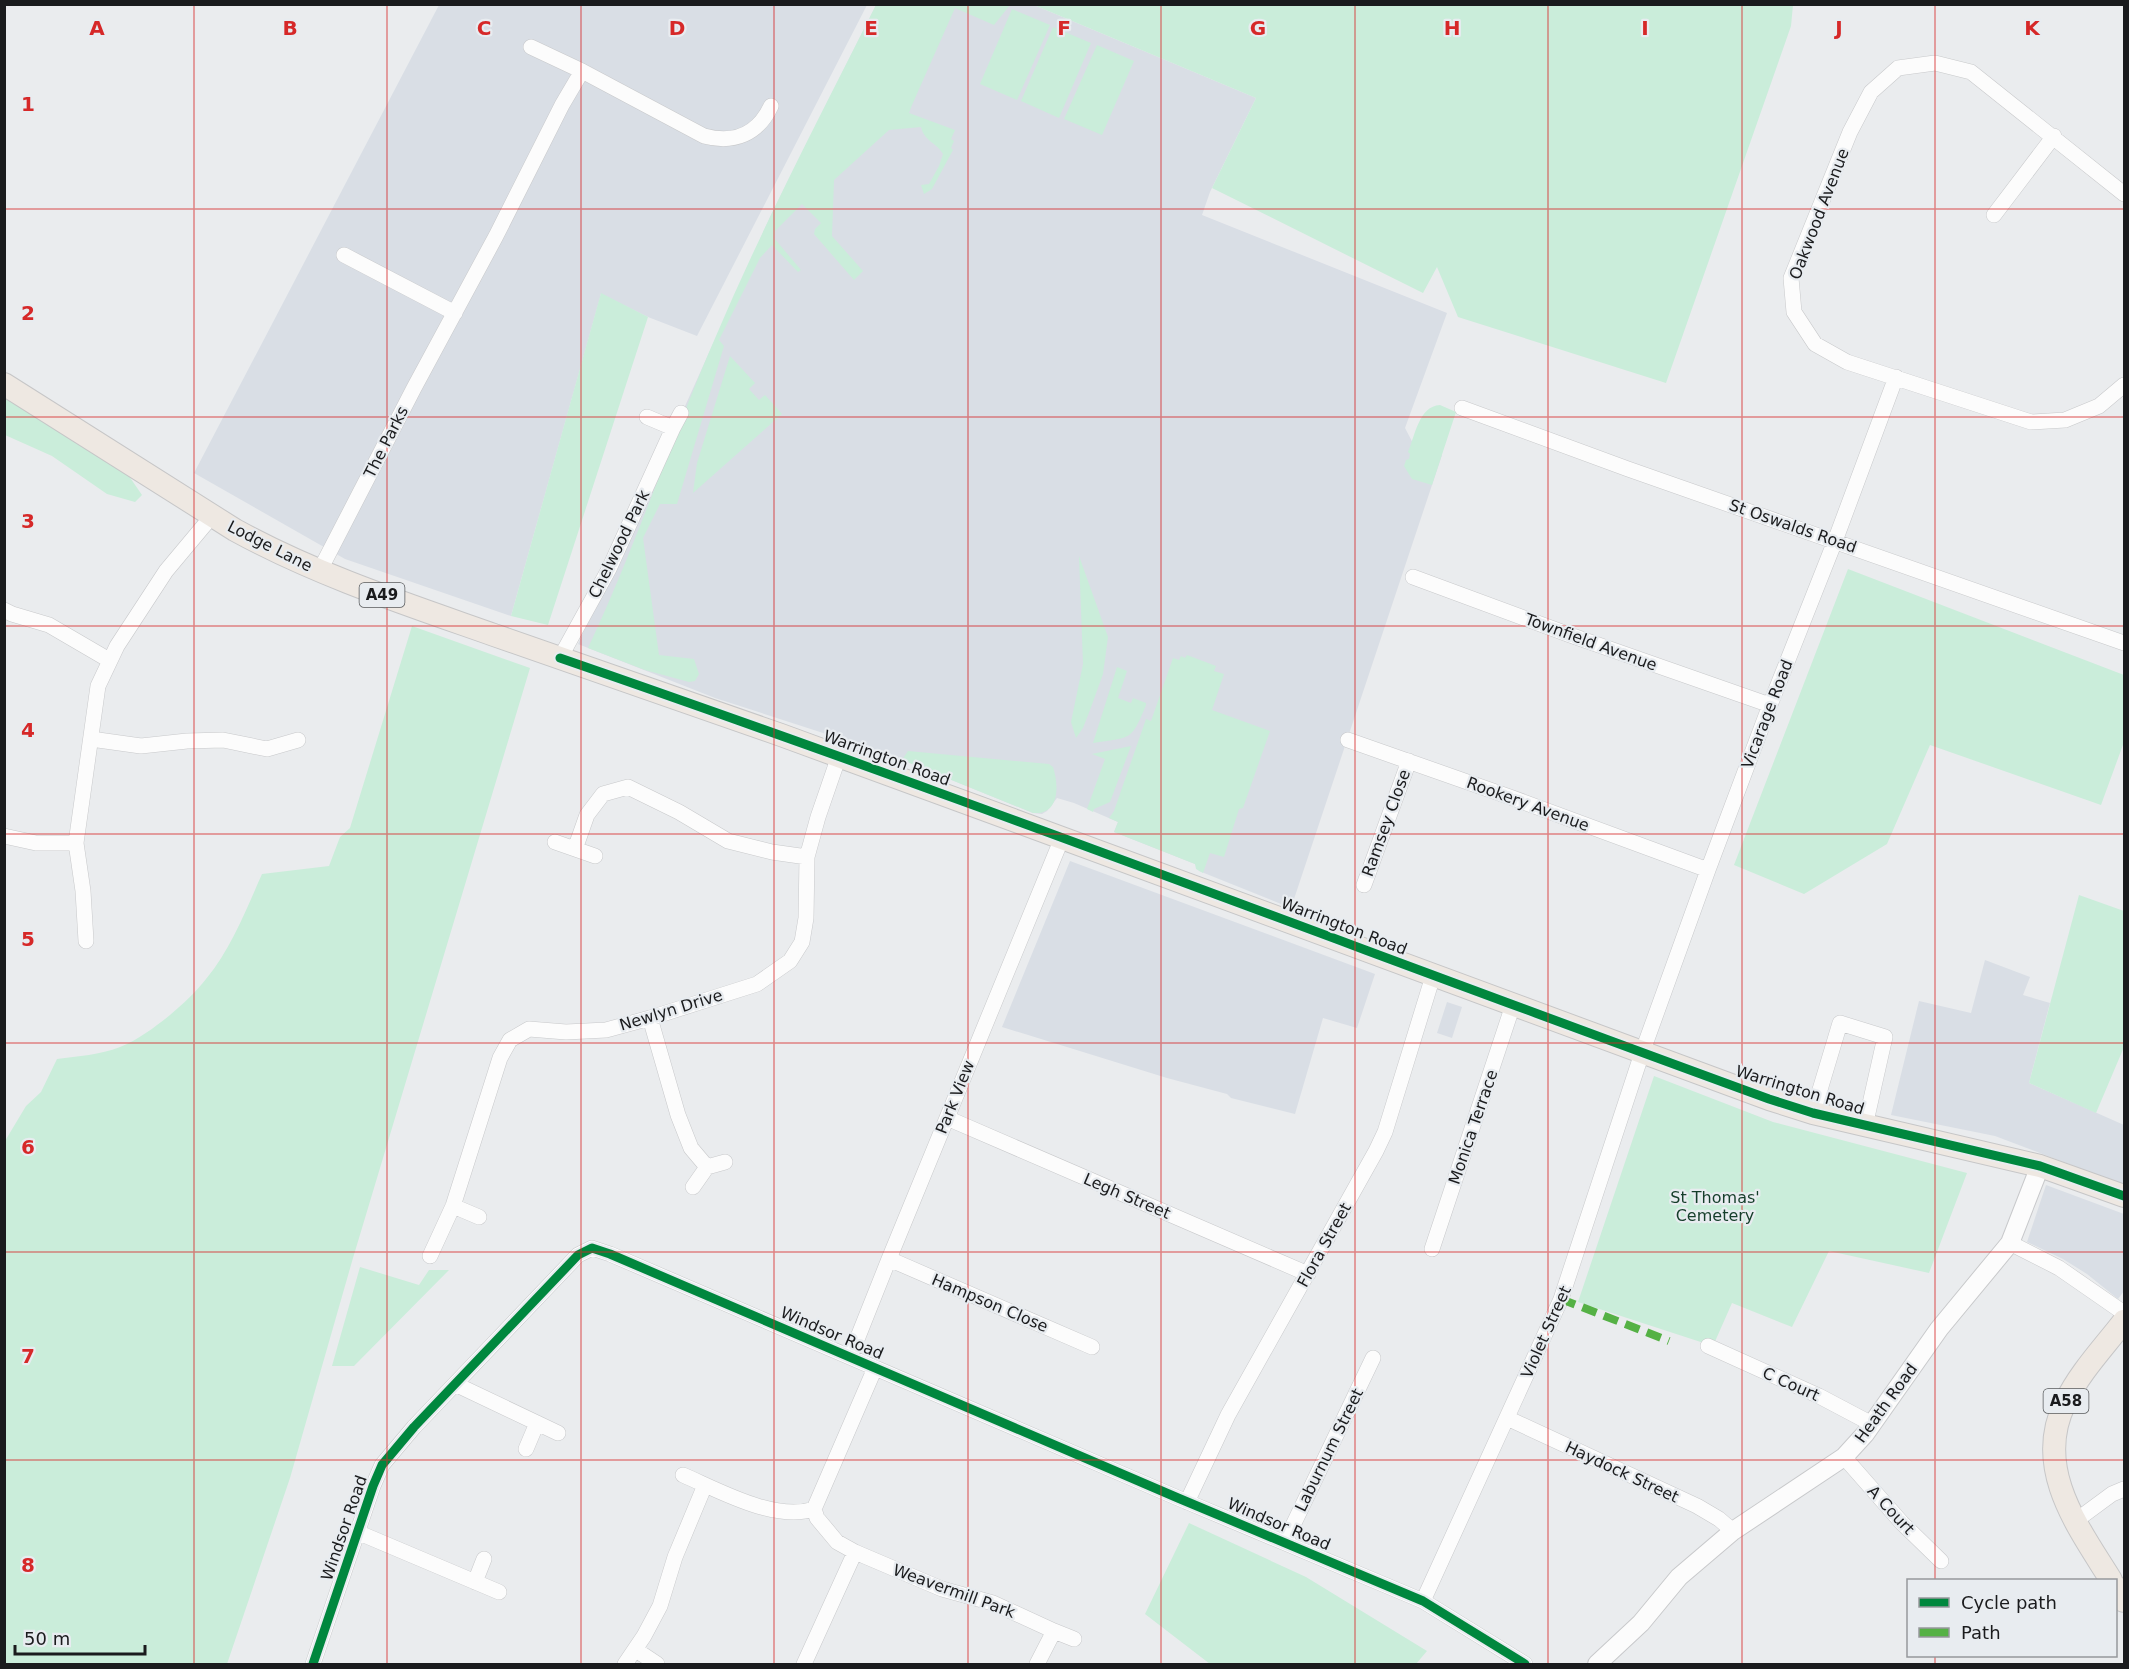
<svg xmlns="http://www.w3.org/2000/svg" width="2129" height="1669" viewBox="0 0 2129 1669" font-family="'DejaVu Sans',sans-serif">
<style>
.built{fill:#d9dee5}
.green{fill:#caedda}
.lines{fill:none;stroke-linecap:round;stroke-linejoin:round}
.minor-casing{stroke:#c8c9cb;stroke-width:16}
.tertiary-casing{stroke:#c8c9cb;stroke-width:20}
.primary-casing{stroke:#c6c6c7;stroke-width:24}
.minor{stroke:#fcfcfc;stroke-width:15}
.tertiary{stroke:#fcfcfc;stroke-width:18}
.primary{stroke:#eee8e2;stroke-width:22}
.quiet{stroke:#55b145;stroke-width:8;stroke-dasharray:15 8;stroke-linecap:butt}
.cycleway-casing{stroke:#e8ecf0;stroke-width:13}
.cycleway{stroke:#00873e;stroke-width:9}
.grid{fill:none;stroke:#d62828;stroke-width:1.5;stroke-opacity:0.55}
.labels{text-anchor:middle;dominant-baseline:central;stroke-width:4.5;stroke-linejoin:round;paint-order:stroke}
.shield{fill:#e8ecf0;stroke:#585a5c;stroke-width:1.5}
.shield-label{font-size:15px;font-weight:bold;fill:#1a1b1d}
.street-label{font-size:16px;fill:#1a1b1d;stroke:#e8ecf0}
.park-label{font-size:16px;fill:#153e2a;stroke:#e8ecf0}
.grid-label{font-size:20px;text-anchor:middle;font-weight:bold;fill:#d62828;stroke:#e8ecf0;stroke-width:4.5;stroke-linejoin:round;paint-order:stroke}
</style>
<rect width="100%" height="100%" fill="#eaecee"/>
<path class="built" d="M 439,5 L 867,5 L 697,336 L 648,317 L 601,294 L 511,616 L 345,559 L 194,473 Z
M 876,5 L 1034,5 L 1256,98 L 1210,192 L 1202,215 L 1447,313 L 1405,428 L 1415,447 L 1442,455 L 1291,908 L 1199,871 L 1195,864 L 1114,832 L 1118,822 L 1074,803 L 1057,798 L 1047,811 L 1042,814 L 1033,813 L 888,754 L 715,698 L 578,644 L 771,215 Z
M 1070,861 L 1375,974 L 1357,1028 L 1323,1018 L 1295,1114 L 1231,1098 L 1227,1094 L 1167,1078 L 1002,1027 Z
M 1985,960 L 2030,977 L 2023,995 L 2050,1003 L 2029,1083 L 2124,1125 L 2124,1185 L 1995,1136 L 1891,1115 L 1919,1001 L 1971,1013 Z
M 1447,1002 L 1462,1007 L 1452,1038 L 1437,1033 Z
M 2046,1185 L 2124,1214 L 2124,1291 L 2118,1299 L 2087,1274 L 2063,1259 L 2027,1242 Z"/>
<path class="green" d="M 876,5 L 1010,5 L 994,25 L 955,8 L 912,105 L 909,113 L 955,130 L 951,139 L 954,141 L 951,148 L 953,150 L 932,189 L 924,194 L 921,185 L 929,184 L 939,166 L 943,154 C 937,143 924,141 921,127 L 889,130 L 834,180 L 832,236 L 863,271 L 854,280 L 814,234 L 815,229 L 821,223 L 802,204 L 775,231 L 774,238 L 801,270 L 798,272 L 772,245 L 760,258 L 719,340 L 724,346 L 677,504 L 660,504 L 643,538 L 659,655 L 694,659 L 699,674 L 695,681 L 689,682 L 645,670 L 588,648 C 636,546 671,439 716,336 C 764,223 821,114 876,5 Z
M 1034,5 L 1793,5 L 1791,26 L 1666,383 L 1458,317 L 1437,267 L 1423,293 L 1212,188 L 1256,98 Z
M 1012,9 L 1050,25 L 1017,100 L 980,84 Z
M 1053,27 L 1091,43 L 1059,118 L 1021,101 Z
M 1097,45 L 1134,61 L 1102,135 L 1064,119 Z
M 601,293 L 648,317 L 548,625 L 511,616 Z
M 730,356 L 755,383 L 749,389 L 759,400 L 765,395 L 782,414 L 693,493 L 697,463 Z
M 5,396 L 120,463 L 142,495 L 135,502 L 107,494 L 52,456 L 5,435 Z
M 1440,405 L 1456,412 L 1432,485 L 1412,479 L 1404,466 L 1406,460 L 1409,459 L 1410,454 L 1408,452 C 1415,436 1419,406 1440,405 Z
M 1079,556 L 1108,637 L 1103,674 L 1090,710 L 1083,728 L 1076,738 L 1071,722 L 1083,664 Z
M 1848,569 L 2124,675 L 2124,742 L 2101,805 L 1930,745 L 1887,844 L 1804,894 L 1734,865 Z
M 412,626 L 530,668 L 353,1258 L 290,1478 L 227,1664 L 5,1664 L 5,1141 L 26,1106 L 41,1092 L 57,1059 C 78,1056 100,1055 120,1047 C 138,1040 155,1027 170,1015 C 183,1004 196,992 206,979 C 231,949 246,910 262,874 L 329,866 L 340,837 L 350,828 Z
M 1187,655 L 1216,666 L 1214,671 L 1224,674 L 1212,710 L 1270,731 L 1243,808 L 1239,809 L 1224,857 L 1210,853 L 1203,873 L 1196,869 L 1195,864 L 1114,832 L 1118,822 L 1109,818 L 1114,811 L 1146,719 L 1151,721 L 1173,658 L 1179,660 L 1181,656 L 1185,658 Z
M 1117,667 L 1127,671 L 1118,698 L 1131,703 L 1133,698 L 1146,703 L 1146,705 C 1131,742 1131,737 1093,743 Z
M 1131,746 L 1110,802 L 1094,809 L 1093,812 L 1087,809 L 1105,759 L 1092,754 Z
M 908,751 L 1049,764 L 1053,767 C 1059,785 1060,815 1033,813 L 902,760 Z
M 2079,895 L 2124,911 L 2124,1047 L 2096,1113 L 2029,1083 Z
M 1654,1076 L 1773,1122 L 1967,1173 L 1929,1273 L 1829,1251 L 1792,1327 L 1732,1303 L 1713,1346 L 1578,1302 Z
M 360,1267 L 419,1285 L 429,1270 L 449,1270 L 354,1366 L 332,1366 Z
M 1189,1523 L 1306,1577 L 1427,1651 L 1416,1664 L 1210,1664 L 1145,1614 Z"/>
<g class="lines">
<g class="minor-casing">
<path id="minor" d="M 531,47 L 582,71 L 704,136 C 734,144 758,134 771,106
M 2124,194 L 1971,72 L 1935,63 L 1898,68 L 1871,92 L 1850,132 L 1791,278 L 1794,312 L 1815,344 L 1847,362 L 2031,422 L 2065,420 L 2099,406 L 2124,385
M 1994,215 L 2054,136
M 344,255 L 455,313
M 1462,408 L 1628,469 L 2124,643
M 647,417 L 673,428 L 681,413
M 319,572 L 414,388 L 496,236 L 562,105 L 582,71
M 1413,577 L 1570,635 L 1770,705
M 4,610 L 12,614 L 49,625 L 109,660
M 560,658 L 609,569 L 673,428
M 91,739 L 141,746 L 187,741 L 223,740 L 267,749 L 298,740
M 1348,740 L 1510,797 L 1708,870
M 4,836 L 36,843 L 76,843
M 555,842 L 595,856
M 575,849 L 587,815 L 603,794 L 628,787 L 679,812 L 728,841 L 772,852 L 807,857
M 1364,885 L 1409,761
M 86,941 L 83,891 L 76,843 L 98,686 L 117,646 L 166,571 L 212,516
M 650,1018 L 678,1115 L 691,1148 L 707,1167
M 1813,1113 L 1840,1023 L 1885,1037 L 1865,1126
M 947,1118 L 1308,1274
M 693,1187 L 707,1167 L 725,1162
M 453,1206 L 479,1217
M 2010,1243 L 2059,1268 L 2124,1313
M 1432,1249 L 1513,1005
M 430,1256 L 453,1206 L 500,1058 L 510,1040 L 529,1029 L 566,1032 L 606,1030 L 650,1018 L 757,984 L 790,961 L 802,942 L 806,918 L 807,857 L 818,817 L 839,756
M 889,1259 L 1092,1347
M 1708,1346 L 1819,1396 L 1872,1424
M 850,1357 L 889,1259 L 1062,838
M 875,1368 L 814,1509 L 817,1518 L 837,1542 L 855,1552 L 942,1589 L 993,1603 L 1054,1631 L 1037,1664
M 455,1384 L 558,1433
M 1507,1418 L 1697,1506 L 1719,1519 L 1733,1531
M 526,1449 L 537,1423
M 1844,1457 L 1902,1523 L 1941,1561
M 683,1475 C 720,1491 775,1522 814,1509
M 1187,1502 L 1228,1415 L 1376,1151 L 1385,1132 L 1433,976
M 2074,1522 L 2112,1494 L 2124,1489
M 357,1532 L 499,1592
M 1285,1542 L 1373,1358
M 475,1582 L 484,1559
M 1423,1601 L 1561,1299 L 1642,1053 L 1708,870 L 1770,705 L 1835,541 L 1896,377
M 1054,1631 L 1074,1639
M 636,1650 L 657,1664
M 313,1664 L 373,1486 L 382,1465 L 414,1427 L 578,1255 L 592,1248 L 610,1254 L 1178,1498 L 1423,1601 L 1525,1664
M 625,1664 L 644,1636 L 660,1606 L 675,1557 L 705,1485
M 804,1664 L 855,1552"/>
</g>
<g class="tertiary-casing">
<path id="tertiary" d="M 1597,1664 L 1641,1623 L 1679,1577 L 1733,1531 L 1844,1457 L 1865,1434 L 1939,1329 L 2010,1243 L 2040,1166"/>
</g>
<g class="primary-casing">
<path id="primary" d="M 4,384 L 235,530 C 317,575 406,604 494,635 C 590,668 686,701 781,735 C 1111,855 1440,979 1769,1099 L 1813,1113 L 2040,1166 L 2124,1196
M 2111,1580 C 2078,1527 2033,1468 2065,1403 C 2079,1373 2104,1347 2124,1321
M 2116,1587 L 2124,1601"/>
</g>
<use href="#minor" class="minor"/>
<use href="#tertiary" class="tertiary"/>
<use href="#primary" class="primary"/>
<path class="quiet" d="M 1561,1299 L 1669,1341"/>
<g class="cycleway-casing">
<path id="cycleway" d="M 560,658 C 966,798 1366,952 1769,1099 L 1813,1113 L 2040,1166 L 2124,1196
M 313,1664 L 373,1486 L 382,1465 L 414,1427 L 578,1255 L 592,1248 L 610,1254 L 1178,1498 L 1423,1601 L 1525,1664"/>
</g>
<use href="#cycleway" class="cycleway"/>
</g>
<path class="grid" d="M 194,4 L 194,1664M 387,4 L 387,1664M 581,4 L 581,1664M 774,4 L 774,1664M 968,4 L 968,1664M 1161,4 L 1161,1664M 1355,4 L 1355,1664M 1548,4 L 1548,1664M 1742,4 L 1742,1664M 1935,4 L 1935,1580M 4,209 L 2124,209M 4,417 L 2124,417M 4,626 L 2124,626M 4,834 L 2124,834M 4,1043 L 2124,1043M 4,1252 L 2124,1252M 4,1460 L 2124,1460M 1935,1656 L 1935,1664"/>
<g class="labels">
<g class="shield">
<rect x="359.5" y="583" width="45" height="24" rx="4.5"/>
<rect x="2043.5" y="1389" width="45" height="24" rx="4.5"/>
</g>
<g class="shield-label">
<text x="382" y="595">A49</text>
<text x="2066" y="1401">A58</text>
</g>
<g class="street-label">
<text transform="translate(1819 214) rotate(-69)">Oakwood Avenue</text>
<text transform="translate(386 442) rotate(-63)">The Parks</text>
<text transform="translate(1793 526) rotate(19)">St Oswalds Road</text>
<text transform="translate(619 544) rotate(-64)">Chelwood Park</text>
<text transform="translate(270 546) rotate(27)">Lodge Lane</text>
<text transform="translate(1591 642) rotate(20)">Townfield Avenue</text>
<text transform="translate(1767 714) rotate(-69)">Vicarage Road</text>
<text transform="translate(887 758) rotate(20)">Warrington Road</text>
<text transform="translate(1528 804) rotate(20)">Rookery Avenue</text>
<text transform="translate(1386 823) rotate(-70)">Ramsey Close</text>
<text transform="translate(1344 926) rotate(21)">Warrington Road</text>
<text transform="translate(671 1010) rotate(-17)">Newlyn Drive</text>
<text transform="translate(1800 1090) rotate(17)">Warrington Road</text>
<text transform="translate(955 1097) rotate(-68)">Park View</text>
<text transform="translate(1473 1127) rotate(-71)">Monica Terrace</text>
<text transform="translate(1127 1196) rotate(23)">Legh Street</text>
<text transform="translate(1324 1245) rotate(-61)">Flora Street</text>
<text transform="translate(990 1303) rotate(23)">Hampson Close</text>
<text transform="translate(1546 1332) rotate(-66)">Violet Street</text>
<text transform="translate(832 1333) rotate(23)">Windsor Road</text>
<text transform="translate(1791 1384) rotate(24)">C Court</text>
<text transform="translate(1886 1403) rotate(-54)">Heath Road</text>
<text transform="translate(1329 1450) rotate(-64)">Laburnum Street</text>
<text transform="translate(1622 1472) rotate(25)">Haydock Street</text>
<text transform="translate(1891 1510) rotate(47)">A Court</text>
<text transform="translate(1279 1524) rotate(23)">Windsor Road</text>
<text transform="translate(344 1528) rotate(-71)">Windsor Road</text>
<text transform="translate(954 1591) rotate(20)">Weavermill Park</text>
</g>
<g class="park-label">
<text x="1715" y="1197">St Thomas'<tspan x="1715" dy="18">Cemetery</tspan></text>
</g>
</g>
<g class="grid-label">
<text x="97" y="35">A</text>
<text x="290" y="35">B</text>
<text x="484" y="35">C</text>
<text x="677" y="35">D</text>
<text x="871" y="35">E</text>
<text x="1064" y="35">F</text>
<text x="1258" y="35">G</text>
<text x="1452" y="35">H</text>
<text x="1645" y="35">I</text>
<text x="1839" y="35">J</text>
<text x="2032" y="35">K</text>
<text x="28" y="111">1</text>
<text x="28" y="320">2</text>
<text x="28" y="528">3</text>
<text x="28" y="737">4</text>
<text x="28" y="946">5</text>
<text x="28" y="1154">6</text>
<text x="28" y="1363">7</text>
<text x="28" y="1572">8</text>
</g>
<rect width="2129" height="1669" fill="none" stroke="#1a1b1d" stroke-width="12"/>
<rect x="1907" y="1579" width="210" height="78" fill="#e8ecf0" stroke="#96989c" stroke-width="1.5"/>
<rect x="1919" y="1598" width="30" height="9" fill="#00873e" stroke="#96989c" stroke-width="1.5"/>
<text x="1961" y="1609" font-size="18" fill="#1a1b1d">Cycle path</text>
<rect x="1919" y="1628" width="30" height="9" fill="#55b145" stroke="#96989c" stroke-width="1.5"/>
<text x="1961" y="1639" font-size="18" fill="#1a1b1d">Path</text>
<path d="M15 1645v9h130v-9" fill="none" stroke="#1a1b1d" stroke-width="3"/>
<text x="24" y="1645" font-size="18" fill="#1a1b1d" stroke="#e8ecf0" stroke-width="4.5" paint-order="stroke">50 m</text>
</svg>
